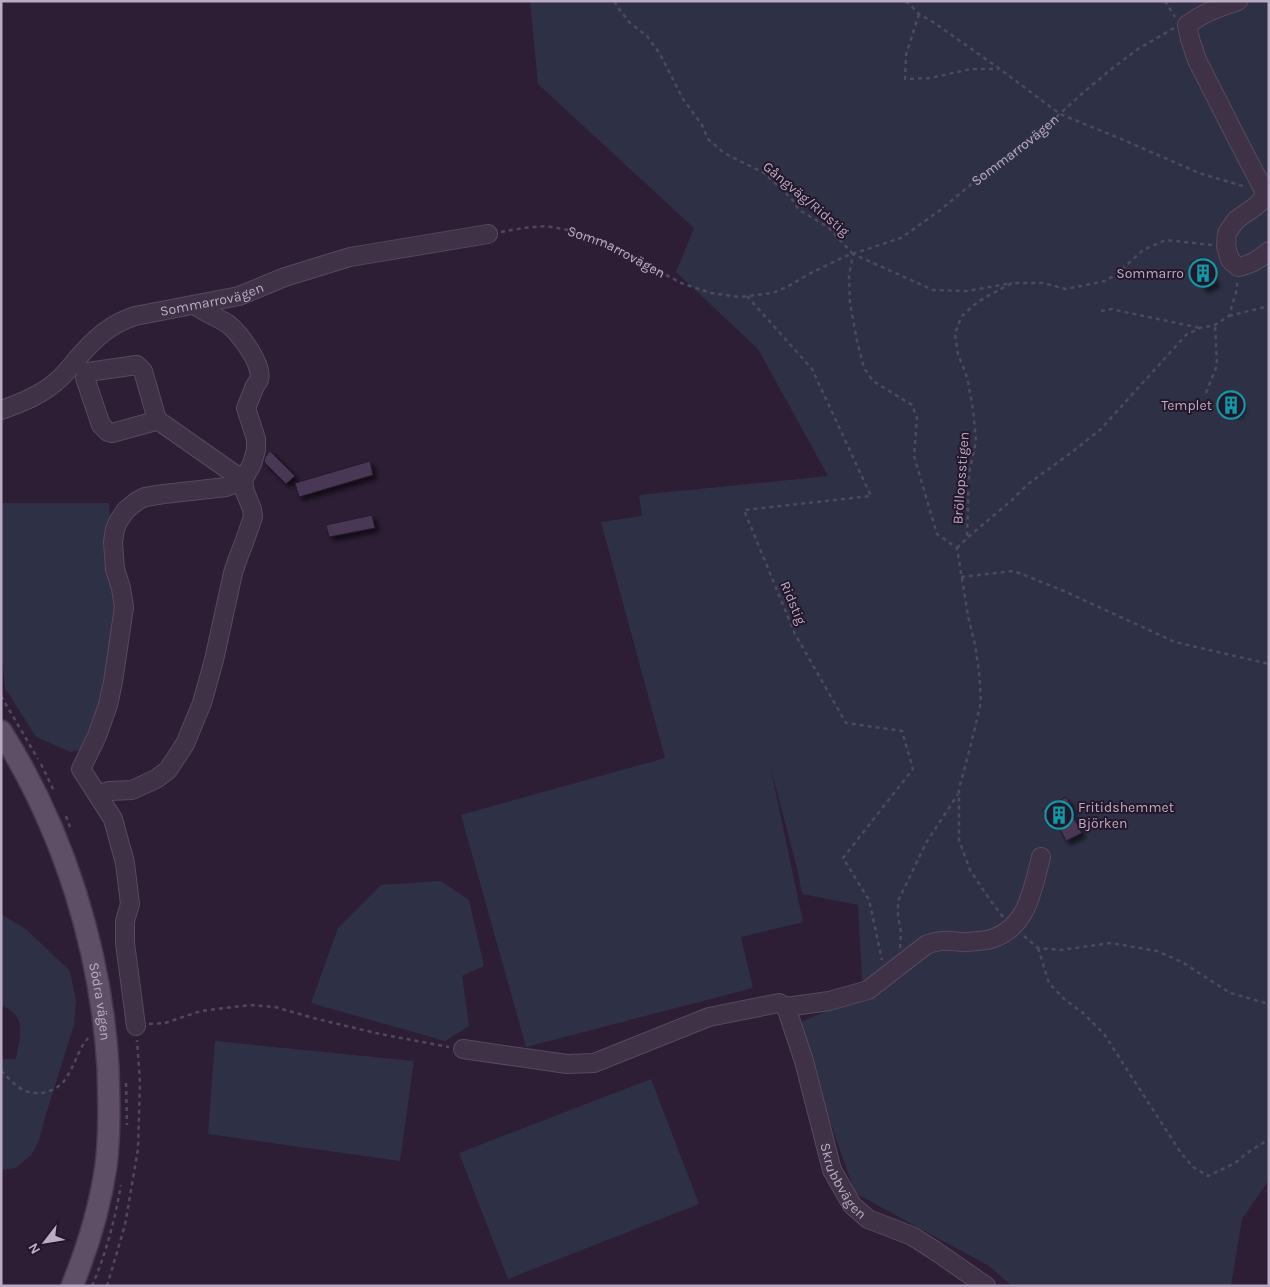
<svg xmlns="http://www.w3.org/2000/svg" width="1270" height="1287" viewBox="0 0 1270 1287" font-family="Karla,sans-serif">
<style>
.green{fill:#2e3046}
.building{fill:#4a3754;stroke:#26192d;filter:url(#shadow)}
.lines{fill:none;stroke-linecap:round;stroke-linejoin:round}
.minor-casing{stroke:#57495f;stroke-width:20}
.major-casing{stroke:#46384d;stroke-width:24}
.path{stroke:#4e4960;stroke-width:2.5;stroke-dasharray:4 4;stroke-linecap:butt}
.minor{stroke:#3f3247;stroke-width:18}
.major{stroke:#5e4f67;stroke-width:21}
.labels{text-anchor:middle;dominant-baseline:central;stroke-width:4;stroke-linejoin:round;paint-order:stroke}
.street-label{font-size:14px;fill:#bcabc4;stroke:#24172b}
.poi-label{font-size:14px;fill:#bcabc4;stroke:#24172b;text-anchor:end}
</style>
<defs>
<filter id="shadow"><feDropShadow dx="4" dy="4" stdDeviation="2.5" flood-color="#0009"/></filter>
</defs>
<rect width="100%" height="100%" fill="#2d1e36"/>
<path class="green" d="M 530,1 L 1269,1 L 1269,1180 L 1242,1219 L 1231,1286 L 1012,1286 L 989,1266 L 855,1193 L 796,1024 L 863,996 L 858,905 L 802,894 L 797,868 L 770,765 L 803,922 L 741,937 L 753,988 L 526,1047 L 461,815 L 665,758 L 601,522 L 642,516 L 639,495 L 828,476 L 758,349 L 676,272 L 694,228 L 538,84 Z
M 1,503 L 109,503 L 115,623 L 105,687 L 88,748 L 71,752 L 36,737 L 5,688 L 1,650 Z
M 441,881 L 469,900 L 484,966 L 462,976 L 469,1026 L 445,1041 L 311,1003 L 338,928 L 381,885 Z
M 1,914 L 27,930 L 70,971 L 76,1000 L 74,1025 L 46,1114 L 39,1140 L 32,1154 L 16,1168 L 2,1170 L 1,1059 L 16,1059 C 20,1036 28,1016 1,1005 Z
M 215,1041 L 414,1061 L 400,1161 L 208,1134 Z
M 651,1079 L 699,1204 L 508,1279 L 459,1153 Z"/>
<path class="building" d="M 1202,257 L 1216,283 L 1204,289 L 1190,263 Z
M 1223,396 L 1242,403 L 1238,414 L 1219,408 Z
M 270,451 L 295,476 L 286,484 L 264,462 L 265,457 Z
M 370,461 L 373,475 L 299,497 L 295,483 Z
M 372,515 L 375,528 L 329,537 L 326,525 Z
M 1066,797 L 1073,810 L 1070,811 L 1082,833 L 1066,841 L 1055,819 L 1049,822 L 1042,810 Z"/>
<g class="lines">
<g class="minor-casing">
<g id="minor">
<path d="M 1238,1 C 1218,8 1204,12 1187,25 L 1190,39 L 1197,60 L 1235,135 L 1269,200"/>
<path d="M 1267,194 L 1256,206 L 1236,220 L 1227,233 L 1226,246 L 1230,260 L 1238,267 C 1251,265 1259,259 1269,251"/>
<path d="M 137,365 L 143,371 L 156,416 L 154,421 L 152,422 L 112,433 L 108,432 L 101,425 L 85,378 L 88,372 Z"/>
<path id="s2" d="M 1,410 C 21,403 44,394 59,379 C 66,373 71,366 77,359 C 94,339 110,324 135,316 L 239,296 L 285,277 L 350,257 L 488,234"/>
<path d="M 98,795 L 109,791 L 132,790 L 156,779 L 168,770 L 185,744 L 202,703 L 214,660 L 233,573 L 238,558 L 245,540 L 253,517 L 252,509 L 245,492 L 243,480 L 156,419"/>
<path id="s3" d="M 786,1007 L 804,1061 L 832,1170 L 852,1205 L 868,1219 L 912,1236 L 934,1250 L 986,1286"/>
<path d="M 136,1026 L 125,943 L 125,921 L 130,904 L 125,863 L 113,819 L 81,769 L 97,736 L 108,705 L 113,682 L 124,607 L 121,588 L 115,569 L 113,542 L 115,529 L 119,520 L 126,510 L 137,501 L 145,497 L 164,494 L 226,487 L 243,480 L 252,464 L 256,450 L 256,439 L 246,408 C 249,401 252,393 255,386 C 256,384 258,382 259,380 C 264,365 239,333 228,324 C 217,317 205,313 195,305"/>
<path d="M 463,1049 L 567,1064 L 594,1063 L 709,1017 L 779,1003 L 786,1007 L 829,1001 L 868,990 L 926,945 C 935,941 942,940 952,941 C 957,941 962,943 968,942 C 976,941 987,941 994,938 C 1028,926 1033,887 1041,857"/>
</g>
</g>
<g class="major-casing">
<g id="major">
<path id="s4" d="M 1,731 C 64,831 101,950 108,1067 C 109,1100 110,1133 106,1166 C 100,1207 88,1247 72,1286"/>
</g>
</g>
<g class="path">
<path d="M 615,1 L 616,5 L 630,23 L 647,36 L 660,54 L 683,99 L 702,125 L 708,139 L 724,153 L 764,173 L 791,198 L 799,210 L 828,227 L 853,254"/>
<path d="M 906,1 L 919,14 L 933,22 L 1000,69 L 1060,114 L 1119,138 L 1199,173 L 1246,187"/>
<path d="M 1165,1 L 1175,17"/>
<path d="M 919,14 L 906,55 L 905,79 L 930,78 L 971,69 L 999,69"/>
<path id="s1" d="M 501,232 L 523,228 L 546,226 L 568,230 L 607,243 L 681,283 L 711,293 L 740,297 L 773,293 L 787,287 L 809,274 L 846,256 L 901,238 L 939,211 L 980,177 L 1015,151 L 1043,129 L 1085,91 L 1114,67 L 1138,49 L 1174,28"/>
<path d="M 1212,245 L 1166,240 L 1143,250 L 1117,274 L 1105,281 L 1066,289 L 1043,283 L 1012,283 L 984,298 L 974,305 L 961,317 L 955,334 L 958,355 L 965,371 L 968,382 L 973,409 L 976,441 L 969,473 L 967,538 L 1012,500 L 1028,484 L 1072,452 L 1101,429 L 1186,335 L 1200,328 L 1215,325 L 1229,316 L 1237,289 L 1237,280"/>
<path d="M 747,296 L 812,369 L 871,496 L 744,510 L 795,634 L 846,723 L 902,731 L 913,769 L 843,858 L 869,900 L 882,960"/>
<path d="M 1101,311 L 1111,309 L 1200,328"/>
<path d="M 1229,316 L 1269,306"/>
<path d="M 1206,393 L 1217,365 L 1215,325"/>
<path d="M 957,548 L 967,538"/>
<path d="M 961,577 L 1014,571 L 1064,591 L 1175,642 L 1269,664"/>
<path d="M 1,696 L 38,759"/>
<path d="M 41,764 L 54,791"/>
<path d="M 66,816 L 70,827"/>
<path d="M 1003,917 L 990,900 L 970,870 L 959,840 L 959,789 L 971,744 L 981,702 L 979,671 L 975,645 L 968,616 L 957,548 L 937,534 L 914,456 L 917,418 L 912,405 L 873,381 L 864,368 L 857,341 L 850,303 L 849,276 L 853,254 L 933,290 L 967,291 L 1012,283"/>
<path d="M 1024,936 L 1038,948 L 1061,950 L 1111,943 L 1157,951 L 1182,962 L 1230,993 L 1269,1004"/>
<path d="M 900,948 L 901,932 L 898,917 L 898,901 L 926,843 L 958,794"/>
<path d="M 1038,948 L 1049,983 L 1065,1000 L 1082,1012 L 1104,1034 L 1181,1153 L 1193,1167 L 1208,1176 L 1235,1163 L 1247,1153 L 1269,1139"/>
<path d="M 149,1024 L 165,1023 L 201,1011 L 250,1005 L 275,1007 L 317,1019 L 380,1034 L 449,1047"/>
<path d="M 1,1071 C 9,1078 18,1090 29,1092 C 44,1096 61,1089 68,1075 C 76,1062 78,1050 88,1038"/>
<path d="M 126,1083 L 127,1125"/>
<path d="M 92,1286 C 106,1254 115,1219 121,1185"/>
<path d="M 107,1286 L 125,1225 L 138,1149 L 140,1082 L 137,1040"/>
</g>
<use href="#minor" class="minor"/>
<use href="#major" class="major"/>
</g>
<defs>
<g id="building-ring" transform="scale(1.4375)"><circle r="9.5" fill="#24172b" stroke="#0f9aa8" stroke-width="1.5"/><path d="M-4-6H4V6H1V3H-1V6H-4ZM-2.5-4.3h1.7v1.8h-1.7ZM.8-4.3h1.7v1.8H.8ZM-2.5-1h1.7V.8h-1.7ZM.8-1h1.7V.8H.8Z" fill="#0f9aa8"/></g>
</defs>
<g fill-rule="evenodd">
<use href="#building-ring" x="1203" y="273"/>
<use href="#building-ring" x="1231" y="405"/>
<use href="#building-ring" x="1059" y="815"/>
</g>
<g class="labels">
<g class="street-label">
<text stroke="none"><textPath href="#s1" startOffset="571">Sommarrovägen</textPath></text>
<text transform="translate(806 199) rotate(40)">Gångväg/Ridstig</text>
<text stroke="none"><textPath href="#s1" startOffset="121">Sommarrovägen</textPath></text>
<text stroke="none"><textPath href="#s2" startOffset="245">Sommarrovägen</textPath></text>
<text transform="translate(961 478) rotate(-86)">Bröllopsstigen</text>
<text transform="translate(793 603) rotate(67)">Ridstig</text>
<text stroke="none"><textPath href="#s4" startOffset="290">Södra vägen</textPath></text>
<text stroke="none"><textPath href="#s3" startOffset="184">Skrubbvägen</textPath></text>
</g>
<g class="poi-label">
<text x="1184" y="273">Sommarro</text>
<text x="1212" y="405">Templet</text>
<text x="1078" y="807" text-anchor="start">Fritidshemmet<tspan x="1078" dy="16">Björken</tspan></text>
</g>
</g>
<rect width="1270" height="1287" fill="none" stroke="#bcabc4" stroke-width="5"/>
<g transform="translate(45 1242) rotate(239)" stroke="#24172b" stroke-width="4" paint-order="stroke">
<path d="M0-4L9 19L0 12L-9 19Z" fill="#bcabc4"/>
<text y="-8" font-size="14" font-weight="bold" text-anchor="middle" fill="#bcabc4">N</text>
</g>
</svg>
